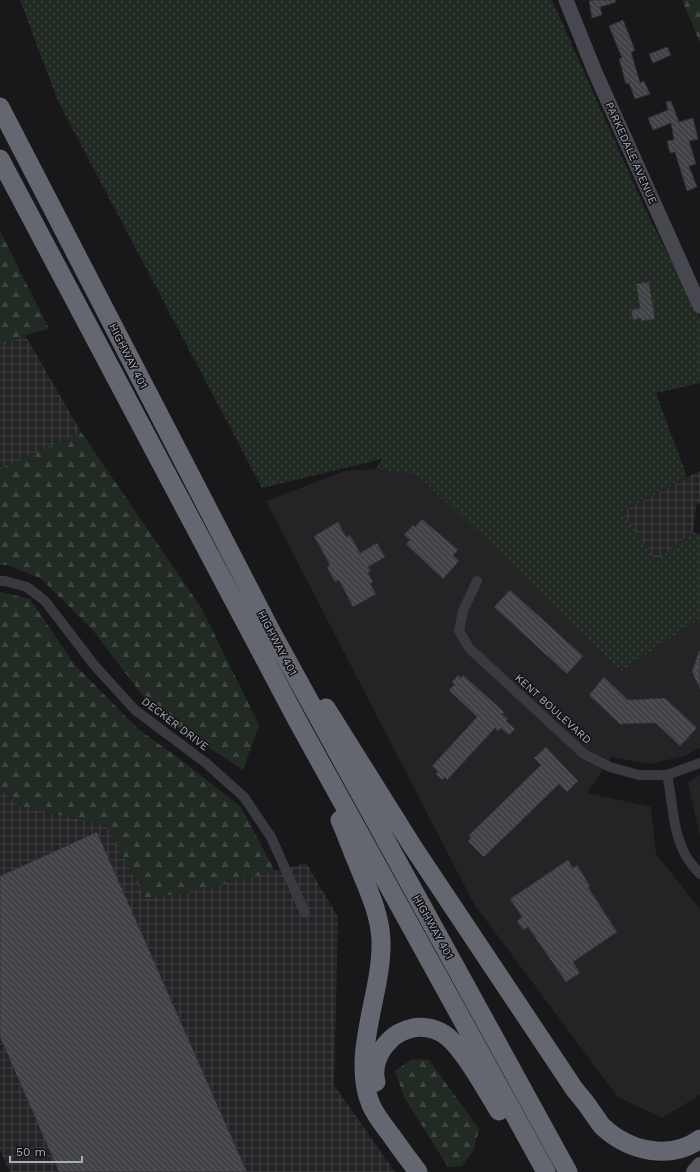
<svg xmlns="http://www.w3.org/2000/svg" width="700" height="1172" viewBox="0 0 700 1172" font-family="'Work Sans',sans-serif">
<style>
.built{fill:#242427}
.industrial{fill:url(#industrial-grid)}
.grass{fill:url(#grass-dots)}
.forest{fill:url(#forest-firs)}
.building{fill:url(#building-back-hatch);stroke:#333236}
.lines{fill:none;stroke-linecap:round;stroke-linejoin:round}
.street{stroke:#393a3f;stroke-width:10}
.secondary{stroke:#47484f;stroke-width:15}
.primary{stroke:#55565e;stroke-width:16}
.highway{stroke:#656770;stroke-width:19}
.labels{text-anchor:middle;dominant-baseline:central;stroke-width:3;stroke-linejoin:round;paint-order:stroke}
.street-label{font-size:11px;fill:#abaeba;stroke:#131315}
</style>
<defs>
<pattern id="industrial-grid" width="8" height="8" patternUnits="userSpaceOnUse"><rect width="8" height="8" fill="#242427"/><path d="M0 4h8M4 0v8" fill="none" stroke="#414144"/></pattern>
<pattern id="grass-dots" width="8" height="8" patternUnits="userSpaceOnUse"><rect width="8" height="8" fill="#222a24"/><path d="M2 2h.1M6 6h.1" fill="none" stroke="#3f4642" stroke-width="1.8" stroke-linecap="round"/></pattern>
<pattern id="forest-firs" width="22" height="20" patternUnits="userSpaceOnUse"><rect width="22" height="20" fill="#222a24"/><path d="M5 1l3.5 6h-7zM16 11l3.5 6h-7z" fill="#3f4642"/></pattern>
<pattern id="building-back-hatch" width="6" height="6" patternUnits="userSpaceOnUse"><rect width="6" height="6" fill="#424347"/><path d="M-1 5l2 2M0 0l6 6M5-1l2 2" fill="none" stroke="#5b5c5f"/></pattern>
</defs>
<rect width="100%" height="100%" fill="#18181a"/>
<path class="built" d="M 376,469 L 418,475 L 621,671 L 700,618 L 700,748 L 684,756 L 650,764 L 612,757 L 587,793 L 651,807 L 656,854 L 700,909 L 700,1095 L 662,1118 L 618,1097 L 474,904 L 266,501 L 345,471 Z
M 700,775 L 700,837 L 688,783 Z"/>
<path class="industrial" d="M 25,335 L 81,432 L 0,469 L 0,346 Z
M 700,471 L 700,503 L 696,506 L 693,532 L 656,561 L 621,512 Z
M 0,788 L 21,807 L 106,825 L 145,898 L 191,892 L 306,863 L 338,917 L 334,1085 L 395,1172 L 10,1172 L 0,1150 Z"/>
<path class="grass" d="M 20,0 L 552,0 L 645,209 L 700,318 L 700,383 L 656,393 L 687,477 L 622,512 L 656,561 L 693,532 L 700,534 L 700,618 L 621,671 L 418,475 L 376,469 L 382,459 L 262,488 L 58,101 Z"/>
<path class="forest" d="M 682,0 L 700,0 L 700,43 Z
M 0,231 L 49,329 L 25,335 L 0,346 Z
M 81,432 L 202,609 L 259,725 L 243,770 L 156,713 L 91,628 L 40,578 L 7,565 L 0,565 L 0,469 Z
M 0,592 L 30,599 L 75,665 L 138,729 L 180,759 L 241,807 L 275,871 L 191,892 L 145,898 L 106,825 L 21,807 L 0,788 Z
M 412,1059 L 429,1060 L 479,1129 L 474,1149 L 462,1166 L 448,1167 L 404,1097 L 395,1071 Z"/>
<path class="building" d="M 594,0 L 616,0 L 616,2 L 600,7 L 602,15 L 592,18 L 589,1 Z
M 623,20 L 635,50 L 631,52 L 640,83 L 644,81 L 650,94 L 635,99 L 629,83 L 626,84 L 619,59 L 622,58 L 609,26 Z
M 667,47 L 671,55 L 653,63 L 649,54 Z
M 671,101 L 679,122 L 693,118 L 698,139 L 689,141 L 696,164 L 689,166 L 697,187 L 687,191 L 675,152 L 670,153 L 667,141 L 674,140 L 671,123 L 653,130 L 648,118 L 668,110 L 666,102 Z
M 649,282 L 655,319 L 641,321 L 641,318 L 633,320 L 631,310 L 640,308 L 636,284 Z
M 422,519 L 458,550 L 453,555 L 459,561 L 443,579 L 406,544 L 410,540 L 404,535 L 413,525 L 415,527 Z
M 338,522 L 346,537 L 350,535 L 360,553 L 377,543 L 385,557 L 368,567 L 371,571 L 368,573 L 373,582 L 370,584 L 376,594 L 353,607 L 339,580 L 335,582 L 327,567 L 330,565 L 314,536 Z
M 510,590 L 583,656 L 567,674 L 494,607 Z
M 699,651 L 700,651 L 700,689 L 692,672 Z
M 458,675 L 461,678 L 463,675 L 504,712 L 502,714 L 508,719 L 506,721 L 515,729 L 509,735 L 501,728 L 498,731 L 495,728 L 447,780 L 445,777 L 442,780 L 436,774 L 438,772 L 432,766 L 477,717 L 449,690 L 455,684 L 452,682 Z
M 604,677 L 628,700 L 665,698 L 697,728 L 680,746 L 656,723 L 620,724 L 589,695 Z
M 546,747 L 578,781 L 567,792 L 559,784 L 484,857 L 468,841 L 471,838 L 469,835 L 541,765 L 534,758 Z
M 97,832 L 194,1052 L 247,1172 L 59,1172 L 0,1037 L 0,876 Z
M 568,860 L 573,868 L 577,865 L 590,886 L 588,887 L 617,932 L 573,962 L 580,973 L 566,982 L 528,927 L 523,930 L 517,921 L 522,917 L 510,899 Z"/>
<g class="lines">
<path class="street" d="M 0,581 L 5,581 L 27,587 L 45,601 L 95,666 L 135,710 L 206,763 L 244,797 L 271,837 L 305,913
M 477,581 L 463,611 L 459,631 L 469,648 L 584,754 L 610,767 L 639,775 L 667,775 L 700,763
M 667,775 C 673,801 672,830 685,854 C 688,861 695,868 700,874"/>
<path class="secondary" d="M 566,0 L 595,72 L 700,306"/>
<path class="primary" d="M 694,1172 L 700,1165"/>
<path class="highway" d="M 0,107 L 271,631 L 568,1172
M 0,159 L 296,718 L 546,1172
M 326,708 L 413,847 L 575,1090 C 581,1097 587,1104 592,1112 C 596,1117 599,1123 603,1127 C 629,1151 670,1161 700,1139
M 340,820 C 346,833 351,848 357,862 C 367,887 380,913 381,940 C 383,993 350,1054 371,1105 C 376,1116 384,1126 391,1135 C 400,1148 409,1160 418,1172
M 376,1082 C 372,1068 378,1052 389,1041 C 395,1034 404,1030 413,1028 C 421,1026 434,1028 442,1033 C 461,1043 487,1092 499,1111"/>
</g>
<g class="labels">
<g class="street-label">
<text transform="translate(631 153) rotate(66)">PARKEDALE AVENUE</text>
<text transform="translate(128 356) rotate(63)">HIGHWAY 401</text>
<text transform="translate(277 643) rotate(62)">HIGHWAY 401</text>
<text transform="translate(553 709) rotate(42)">KENT BOULEVARD</text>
<text transform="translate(175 724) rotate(37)">DECKER DRIVE</text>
<text transform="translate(433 927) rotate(61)">HIGHWAY 401</text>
</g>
</g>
<path d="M10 1156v6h72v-6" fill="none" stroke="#abaeba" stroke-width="2"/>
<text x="16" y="1156" font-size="12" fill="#abaeba" stroke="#131315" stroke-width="3" paint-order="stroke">50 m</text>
</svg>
